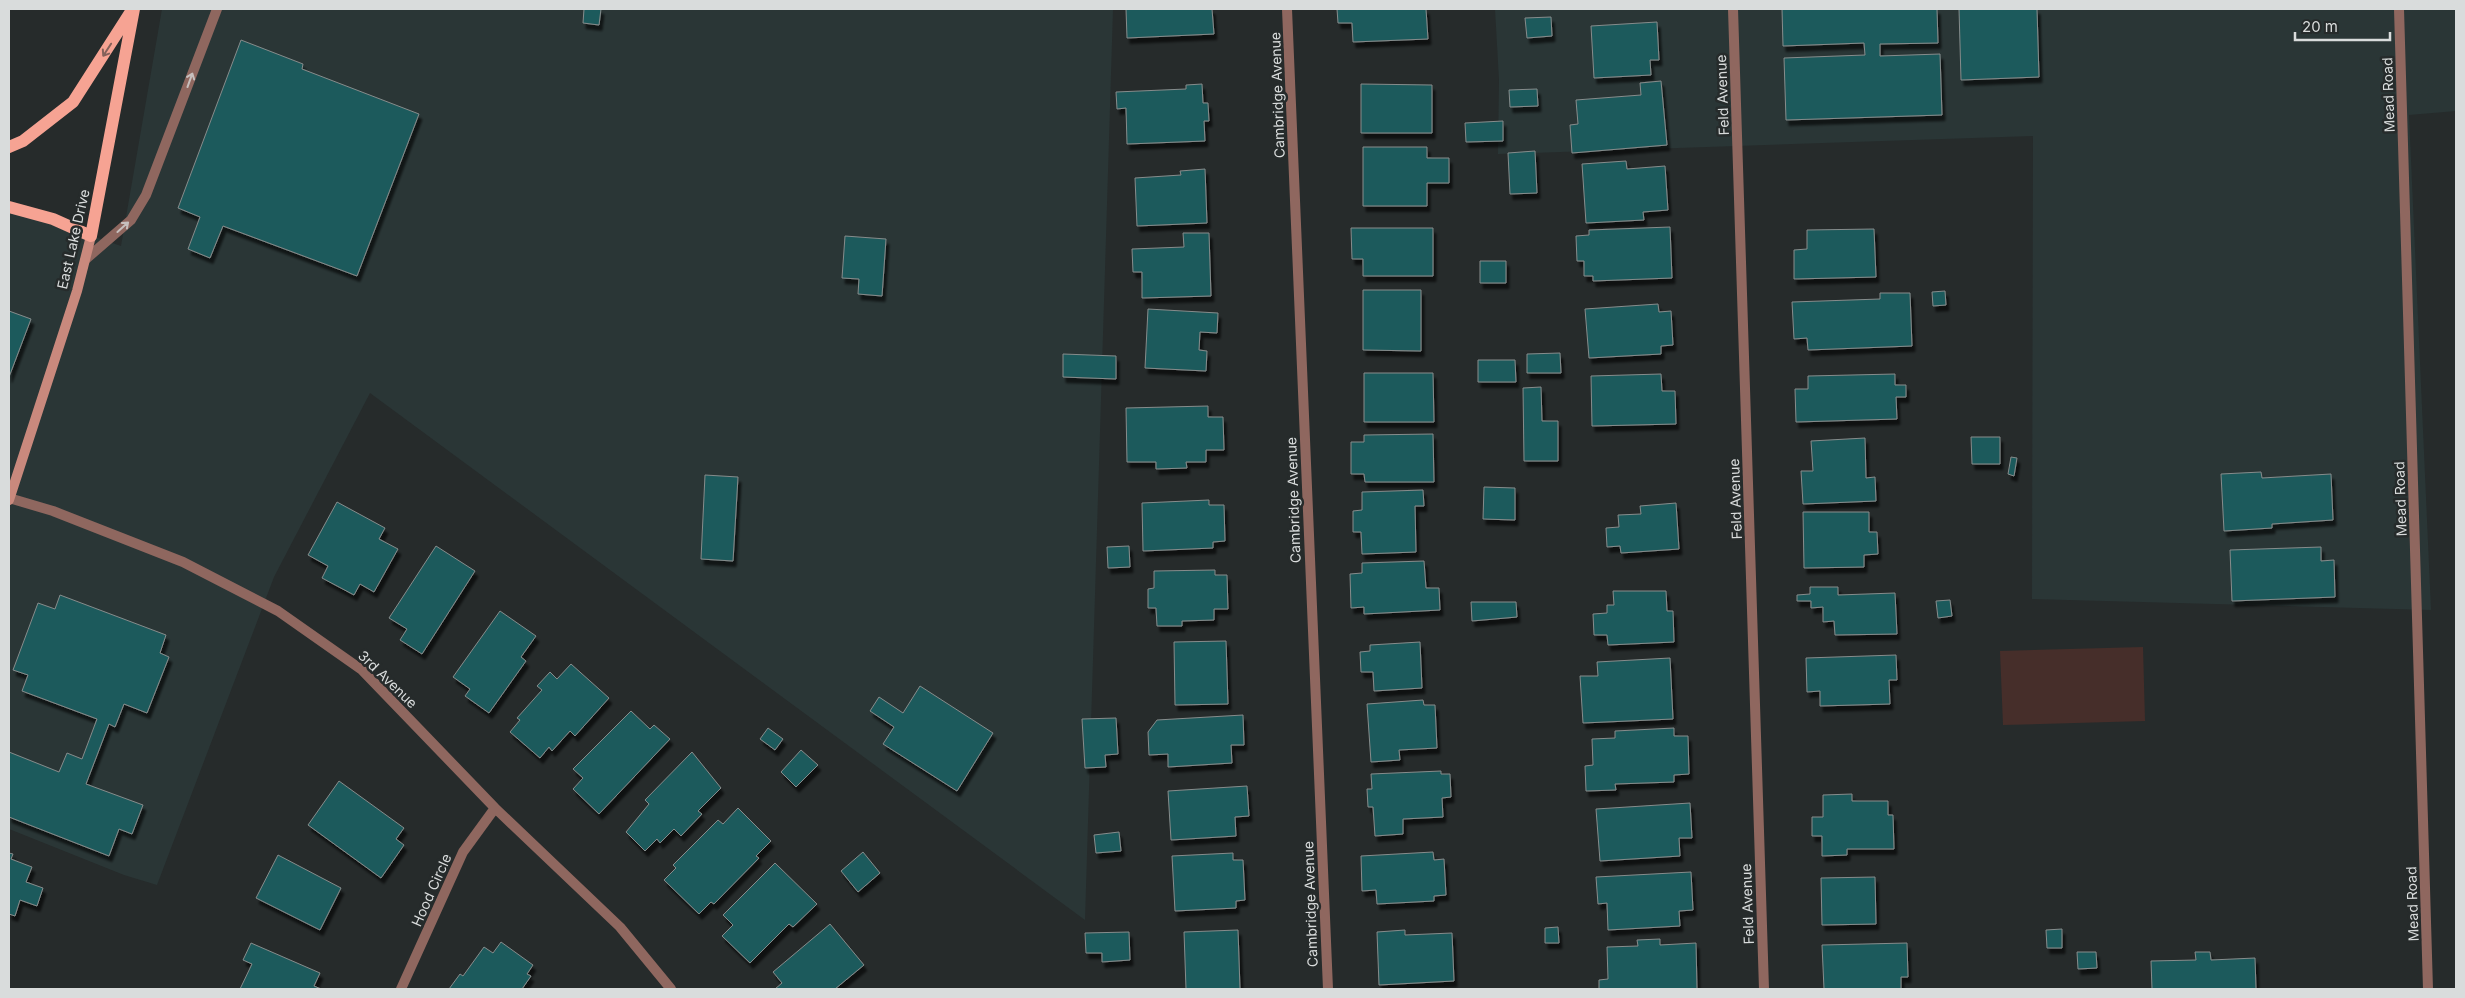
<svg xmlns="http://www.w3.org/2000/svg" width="2465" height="998" viewBox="0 0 2465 998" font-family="Inter,sans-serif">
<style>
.built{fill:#2a3636}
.park{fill:#462e2a}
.building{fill:#1f5a5b;stroke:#868c8c;filter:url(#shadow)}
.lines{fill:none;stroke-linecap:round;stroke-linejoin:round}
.street{stroke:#8f675f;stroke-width:10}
.secondary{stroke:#c9897d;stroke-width:10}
.primary{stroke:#f6a393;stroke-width:12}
.oneway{stroke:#84615a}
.oneway2{stroke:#c6bfbd}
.labels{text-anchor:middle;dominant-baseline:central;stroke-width:5;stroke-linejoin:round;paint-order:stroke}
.street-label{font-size:14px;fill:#d9dcdc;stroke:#262b2b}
</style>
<defs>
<filter id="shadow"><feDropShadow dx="3" dy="5.5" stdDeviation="1" flood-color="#0009"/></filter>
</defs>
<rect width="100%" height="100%" fill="#262b2b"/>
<path class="built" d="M 162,9 L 1113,9 L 1085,920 L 370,393 L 274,577 L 157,885 L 124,875 L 9,829 L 9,207 L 121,246 Z
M 1495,9 L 2456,9 L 2456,111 L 2409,115 L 2431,610 L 2032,599 L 2033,136 L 1498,154 L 1499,80 Z"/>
<path class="park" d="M 2143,647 L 2145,721 L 2003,725 L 2000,651 Z"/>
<path class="building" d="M 584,9 L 601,9 L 599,25 L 583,23 Z
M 1126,9 L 1212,9 L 1214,34 L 1127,38 Z
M 1337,9 L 1426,9 L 1428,39 L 1353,42 L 1352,23 L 1338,23 Z
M 1782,9 L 1937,9 L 1938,43 L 1880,44 L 1880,56 L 1940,54 L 1942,115 L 1786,120 L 1784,58 L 1865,55 L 1864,43 L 1783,46 Z
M 1959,9 L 2037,9 L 2039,77 L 1961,80 Z
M 1551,17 L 1552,36 L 1527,38 L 1525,18 Z
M 1657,22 L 1659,60 L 1650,60 L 1651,75 L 1594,78 L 1591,26 Z
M 241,40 L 303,64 L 302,69 L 419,114 L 357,276 L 223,226 L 210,258 L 188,249 L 200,217 L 178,208 Z
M 1661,81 L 1667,145 L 1572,153 L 1570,125 L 1578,124 L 1576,100 L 1641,95 L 1640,83 Z
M 1202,84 L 1203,103 L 1208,103 L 1209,121 L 1204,121 L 1205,141 L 1127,144 L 1126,108 L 1117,109 L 1116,92 L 1186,89 L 1186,85 Z
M 1361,84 L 1432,85 L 1432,133 L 1361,133 Z
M 1537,89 L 1538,106 L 1510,107 L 1509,90 Z
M 1503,121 L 1503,141 L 1466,142 L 1465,123 Z
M 1363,147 L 1427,147 L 1427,158 L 1449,158 L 1449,183 L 1427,183 L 1427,206 L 1363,206 Z
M 1535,151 L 1537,193 L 1510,194 L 1508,153 Z
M 1626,161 L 1627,169 L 1665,166 L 1668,210 L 1643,212 L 1644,220 L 1586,223 L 1582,164 Z
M 1205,169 L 1207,223 L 1137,226 L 1135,178 L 1181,175 L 1180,171 Z
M 1670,227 L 1672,278 L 1593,281 L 1593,276 L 1584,276 L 1584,261 L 1577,261 L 1576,236 L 1589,235 L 1589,230 Z
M 1351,228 L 1433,228 L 1433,276 L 1363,276 L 1363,259 L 1352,259 Z
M 1874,229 L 1876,277 L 1794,279 L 1794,250 L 1807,249 L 1807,230 Z
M 1183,233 L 1209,233 L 1211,296 L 1142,298 L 1142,272 L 1133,272 L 1132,249 L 1184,247 Z
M 845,236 L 886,239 L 882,296 L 858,294 L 859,279 L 842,278 Z
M 1480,261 L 1506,261 L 1506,283 L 1480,283 Z
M 1363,290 L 1421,290 L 1421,351 L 1363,350 Z
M 1945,291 L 1946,305 L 1933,306 L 1932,292 Z
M 1880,293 L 1910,293 L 1912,346 L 1808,350 L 1807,338 L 1794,339 L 1792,302 L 1880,299 Z
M 1658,304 L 1659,312 L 1671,311 L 1673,345 L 1661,346 L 1661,354 L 1589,358 L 1585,309 Z
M 1148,309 L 1218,313 L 1217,333 L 1200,332 L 1199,350 L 1207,351 L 1206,371 L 1145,368 Z
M 9,311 L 31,319 L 9,377 Z
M 1560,353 L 1561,373 L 1527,373 L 1527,354 Z
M 1063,354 L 1116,356 L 1116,379 L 1063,377 Z
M 1478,360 L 1515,360 L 1516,382 L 1478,382 Z
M 1364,373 L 1433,373 L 1434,422 L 1364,422 Z
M 1661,374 L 1662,391 L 1675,391 L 1676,424 L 1592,426 L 1591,376 Z
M 1895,374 L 1895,385 L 1906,385 L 1906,397 L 1896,397 L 1897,419 L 1796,422 L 1795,389 L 1808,389 L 1808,376 Z
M 1541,387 L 1542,421 L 1558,421 L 1558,461 L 1524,461 L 1523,388 Z
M 1208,406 L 1208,417 L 1223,417 L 1224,450 L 1206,450 L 1206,462 L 1186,462 L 1187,468 L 1156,469 L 1156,462 L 1127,462 L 1126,408 Z
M 1433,434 L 1434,482 L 1365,482 L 1364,474 L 1351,474 L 1351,442 L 1364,442 L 1364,435 Z
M 1971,437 L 2000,437 L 2000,464 L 1972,464 Z
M 1865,438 L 1866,478 L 1875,477 L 1876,501 L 1803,504 L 1801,471 L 1813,471 L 1811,441 Z
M 2011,457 L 2017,458 L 2014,476 L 2008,474 Z
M 2261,472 L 2262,478 L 2331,474 L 2333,520 L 2272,524 L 2272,528 L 2224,531 L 2221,474 Z
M 705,475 L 738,477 L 733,561 L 701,559 Z
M 1484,487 L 1515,488 L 1515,520 L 1483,519 Z
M 1423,490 L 1424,506 L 1415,506 L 1416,552 L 1362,554 L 1361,532 L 1353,532 L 1353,511 L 1362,510 L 1362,492 Z
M 1209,500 L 1209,505 L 1224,505 L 1225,541 L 1213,542 L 1213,548 L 1143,551 L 1142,503 Z
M 337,502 L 385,528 L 379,539 L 398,549 L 374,592 L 360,584 L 354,595 L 322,578 L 328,566 L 308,555 Z
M 1676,503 L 1679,549 L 1621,553 L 1620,546 L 1607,547 L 1606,528 L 1619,527 L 1618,515 L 1641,514 L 1640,506 Z
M 1803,512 L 1869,512 L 1869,532 L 1877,532 L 1878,554 L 1864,555 L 1864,567 L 1804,568 Z
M 436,546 L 475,571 L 422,654 L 400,640 L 407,629 L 389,618 Z
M 1129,546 L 1130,567 L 1108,568 L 1107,547 Z
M 2321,547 L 2321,561 L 2334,560 L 2335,597 L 2232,601 L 2230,550 Z
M 1424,561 L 1426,588 L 1439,588 L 1440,610 L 1364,614 L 1364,607 L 1351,608 L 1350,574 L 1362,573 L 1362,563 Z
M 1215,570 L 1215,575 L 1227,575 L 1228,609 L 1214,609 L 1214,620 L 1182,621 L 1182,626 L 1157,626 L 1156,608 L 1148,608 L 1148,589 L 1154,588 L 1154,571 Z
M 1810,587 L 1838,587 L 1838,595 L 1895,593 L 1897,634 L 1835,635 L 1834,621 L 1823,622 L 1823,607 L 1811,608 L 1811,601 L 1797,601 L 1797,595 L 1810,594 Z
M 1613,591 L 1666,591 L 1667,611 L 1673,611 L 1674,642 L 1608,645 L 1607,635 L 1594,635 L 1593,614 L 1607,613 L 1607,605 L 1614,605 Z
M 60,595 L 166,635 L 160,653 L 169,657 L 147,713 L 124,704 L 115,727 L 109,724 L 86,784 L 143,805 L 132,834 L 119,829 L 109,856 L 9,817 L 9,752 L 59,772 L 67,753 L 82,759 L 97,719 L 22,691 L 28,675 L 13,670 L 38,603 L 55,609 Z
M 1950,600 L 1952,616 L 1938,618 L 1936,601 Z
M 1471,602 L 1516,602 L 1517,617 L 1472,621 Z
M 500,611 L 536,636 L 521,657 L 526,661 L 489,713 L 465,696 L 470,689 L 453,677 Z
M 1226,641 L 1228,704 L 1175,705 L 1174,642 Z
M 1420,642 L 1422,688 L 1374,691 L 1373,672 L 1361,672 L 1360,652 L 1370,651 L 1370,645 Z
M 1896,655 L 1897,680 L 1889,680 L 1890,704 L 1820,706 L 1820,691 L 1807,692 L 1806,658 Z
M 1670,658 L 1673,719 L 1583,723 L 1580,676 L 1598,676 L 1597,662 Z
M 571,664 L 609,698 L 575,736 L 570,731 L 552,751 L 549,747 L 540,758 L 510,732 L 520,720 L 517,718 L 542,690 L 537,686 L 550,672 L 557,679 Z
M 920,686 L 993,733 L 957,791 L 883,744 L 894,727 L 870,711 L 879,697 L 903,713 Z
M 1423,700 L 1424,705 L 1435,705 L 1437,748 L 1399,750 L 1400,760 L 1371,762 L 1367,704 Z
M 631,711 L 650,729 L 654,725 L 670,739 L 599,814 L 573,789 L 583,778 L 573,769 Z
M 1243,715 L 1244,745 L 1231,745 L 1232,763 L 1168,767 L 1168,754 L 1149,755 L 1148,732 L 1157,720 Z
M 1116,718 L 1118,754 L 1105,755 L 1106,767 L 1085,768 L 1082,719 Z
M 768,728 L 783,739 L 775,750 L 760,739 Z
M 1674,728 L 1674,736 L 1688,736 L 1689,774 L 1674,775 L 1674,782 L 1615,784 L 1616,790 L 1586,791 L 1585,766 L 1593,765 L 1592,739 L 1615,738 L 1615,731 Z
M 801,750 L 818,765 L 796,787 L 781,772 Z
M 692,752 L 721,788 L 698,811 L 702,814 L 681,836 L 674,829 L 660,843 L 657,839 L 645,851 L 626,832 L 649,804 L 645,800 Z
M 1441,771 L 1441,774 L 1450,774 L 1451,797 L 1442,798 L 1443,817 L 1403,819 L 1403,834 L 1375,836 L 1373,807 L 1368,807 L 1367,789 L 1372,789 L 1371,774 Z
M 339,781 L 404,828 L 396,839 L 404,845 L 381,878 L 308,825 Z
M 1247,786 L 1249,816 L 1235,817 L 1236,836 L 1171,840 L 1168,791 Z
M 1852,794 L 1852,801 L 1888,801 L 1888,815 L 1893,815 L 1894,849 L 1847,849 L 1847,855 L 1822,856 L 1822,836 L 1812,836 L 1812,817 L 1823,817 L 1823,795 Z
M 1690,803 L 1692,838 L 1679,838 L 1680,856 L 1600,861 L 1596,809 Z
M 738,808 L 771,841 L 756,856 L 759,858 L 714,904 L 711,902 L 699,914 L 664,880 L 676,868 L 673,865 L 718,820 L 723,824 Z
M 1119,832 L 1121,851 L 1096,853 L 1094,835 Z
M 863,852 L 880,873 L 858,892 L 841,871 Z
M 1433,852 L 1434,860 L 1444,859 L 1446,895 L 1434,896 L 1434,901 L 1377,904 L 1376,890 L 1362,891 L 1361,856 Z
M 9,853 L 13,854 L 11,859 L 32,867 L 26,882 L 43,888 L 37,906 L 20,900 L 15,916 L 9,914 Z
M 1233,853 L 1233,860 L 1243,860 L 1245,900 L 1236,901 L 1236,908 L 1175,911 L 1172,856 Z
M 278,855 L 341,888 L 320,930 L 256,898 Z
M 775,863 L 817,904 L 793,927 L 789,924 L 750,963 L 722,936 L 733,925 L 723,915 Z
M 1691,872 L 1693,910 L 1679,911 L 1680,926 L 1608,930 L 1607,903 L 1598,904 L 1596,877 Z
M 1875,877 L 1876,924 L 1822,925 L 1821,878 Z
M 830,924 L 864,965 L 835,989 L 775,989 L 782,983 L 773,972 Z
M 1558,927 L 1559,943 L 1545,943 L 1545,928 Z
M 2062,929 L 2062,948 L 2047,948 L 2046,930 Z
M 1238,930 L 1240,989 L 1186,989 L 1184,932 Z
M 1405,930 L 1405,935 L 1452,933 L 1454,981 L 1379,985 L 1377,932 Z
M 1129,932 L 1130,960 L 1102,962 L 1102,953 L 1086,953 L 1085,933 Z
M 1660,939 L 1660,945 L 1696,943 L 1697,989 L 1599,989 L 1599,980 L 1608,979 L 1607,947 L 1638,946 L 1637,940 Z
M 501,942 L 533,965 L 527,974 L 531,976 L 522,989 L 449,989 L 460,974 L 463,976 L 484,947 L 493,953 Z
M 251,943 L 320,973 L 314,986 L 321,989 L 240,989 L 252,964 L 243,960 Z
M 1907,943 L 1908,977 L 1901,977 L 1901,989 L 1824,989 L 1822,945 Z
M 2077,952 L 2096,952 L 2097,968 L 2078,969 Z
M 2195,952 L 2210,952 L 2211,960 L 2255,958 L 2256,989 L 2152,989 L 2151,961 L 2196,960 Z"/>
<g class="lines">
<path class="street" d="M 1287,9 L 1328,989
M 1733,9 L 1764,989
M 2399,9 L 2428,989
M 86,259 L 131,220 L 146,195 L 217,9
M 9,498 L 53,511 L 183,562 L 278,611 L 362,670 L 495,808 L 620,927 L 671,989
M 401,989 L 463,852 L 495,808"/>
<path class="secondary" d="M 9,500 L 77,291 L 91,236"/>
<path class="primary" d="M 9,147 L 23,141 L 73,102 L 130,13
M 9,207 L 53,219 L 91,236 L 134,9"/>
</g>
<defs><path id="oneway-shaft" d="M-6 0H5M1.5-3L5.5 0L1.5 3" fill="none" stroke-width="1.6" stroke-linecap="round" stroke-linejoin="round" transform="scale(1.25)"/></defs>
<use class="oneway" href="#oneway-shaft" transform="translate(107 50) rotate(123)"/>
<g class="oneway2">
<use href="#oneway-shaft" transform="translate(190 80) rotate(-70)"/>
<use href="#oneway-shaft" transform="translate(123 227) rotate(-42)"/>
</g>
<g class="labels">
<g class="street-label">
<text transform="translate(1277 95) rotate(-92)">Cambridge Avenue</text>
<text transform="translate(1722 95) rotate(-92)">Feld Avenue</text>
<text transform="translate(2388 95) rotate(-92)">Mead Road</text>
<text transform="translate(73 239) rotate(-77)">East Lake Drive</text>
<text transform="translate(1735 499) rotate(-92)">Feld Avenue</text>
<text transform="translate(2400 499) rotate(-92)">Mead Road</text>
<text transform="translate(1293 500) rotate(-92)">Cambridge Avenue</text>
<text transform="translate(388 679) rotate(44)">3rd Avenue</text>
<text transform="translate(431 890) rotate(-66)">Hood Circle</text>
<text transform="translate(1310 904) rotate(-92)">Cambridge Avenue</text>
<text transform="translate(1747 904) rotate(-92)">Feld Avenue</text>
<text transform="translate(2412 904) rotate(-92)">Mead Road</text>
</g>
</g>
<rect width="2465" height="998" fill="none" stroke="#d9dcdc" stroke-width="20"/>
<path d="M2295 32v8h95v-8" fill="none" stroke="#d9dcdc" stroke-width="2.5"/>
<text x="2302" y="32" font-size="15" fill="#d9dcdc" stroke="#262b2b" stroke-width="4" paint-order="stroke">20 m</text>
</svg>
